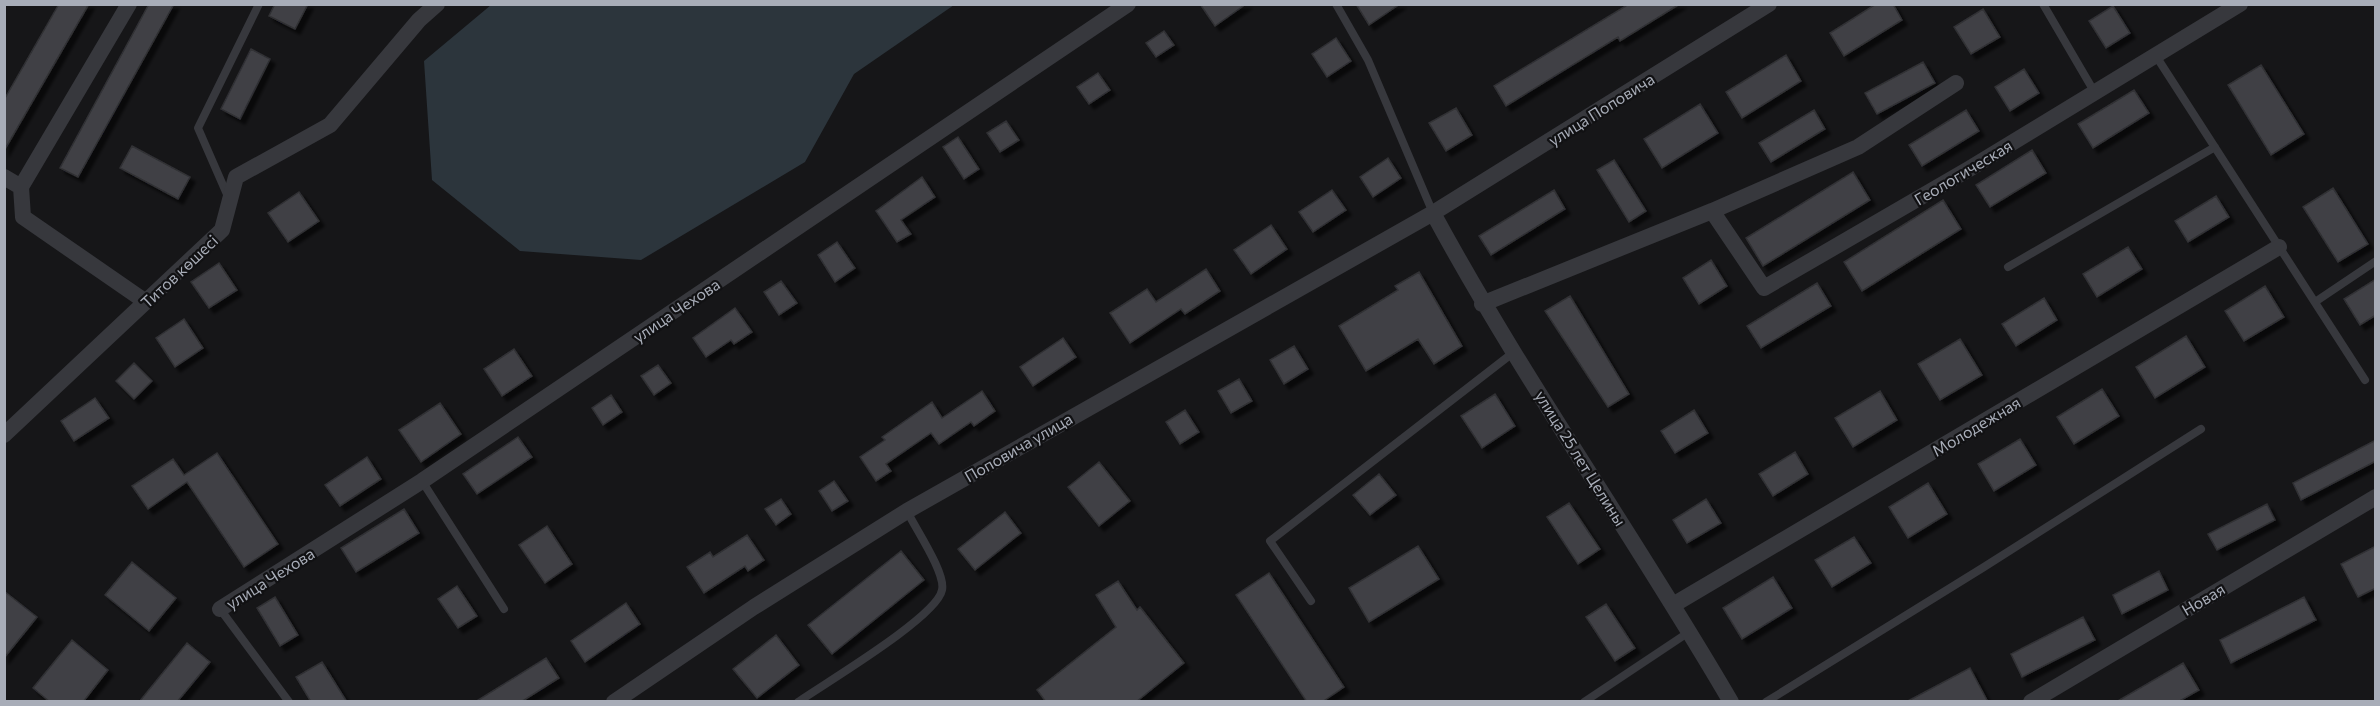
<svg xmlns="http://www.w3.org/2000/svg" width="2380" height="706" viewBox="0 0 2380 706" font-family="Commissioner,sans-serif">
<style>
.water{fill:#2c353c}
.building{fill:#404145;stroke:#303034;stroke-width:1.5;filter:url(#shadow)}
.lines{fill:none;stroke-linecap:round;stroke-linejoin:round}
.lane{stroke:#37383d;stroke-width:8}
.street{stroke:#37383d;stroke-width:16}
.labels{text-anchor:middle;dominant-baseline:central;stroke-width:4.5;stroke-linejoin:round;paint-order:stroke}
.street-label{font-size:16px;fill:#a8adb8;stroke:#111113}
</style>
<defs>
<filter id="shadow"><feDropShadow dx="5" dy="5" stdDeviation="1.5" flood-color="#0009"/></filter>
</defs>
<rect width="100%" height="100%" fill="#161618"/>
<path class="water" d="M 491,5 L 491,4 L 954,5 L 854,74 L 805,162 L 641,260 L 520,251 L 432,180 L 424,61 Z"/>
<path class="building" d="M 59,4 L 89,4 L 4,151 L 4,100 Z
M 149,4 L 174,4 L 78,177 L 60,168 Z
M 275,4 L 308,4 L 295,29 L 269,16 Z
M 1200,4 L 1246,4 L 1215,26 Z
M 1356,4 L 1400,4 L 1369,25 Z
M 1629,4 L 1680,4 L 1620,41 L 1618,37 L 1506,106 L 1494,86 Z
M 1876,4 L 1893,4 L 1902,20 L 1844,56 L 1830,33 Z
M 2113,6 L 2130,33 L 2106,48 L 2089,21 Z
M 1983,9 L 2000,37 L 1971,54 L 1954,27 Z
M 1164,31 L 1174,45 L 1156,57 L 1146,43 Z
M 1336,38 L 1351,61 L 1327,77 L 1312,54 Z
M 251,49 L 270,59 L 240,119 L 221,109 Z
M 1786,55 L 1801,81 L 1742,118 L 1726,92 Z
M 1923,62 L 1935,83 L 1877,114 L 1865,93 Z
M 2261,65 L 2304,134 L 2271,155 L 2228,85 Z
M 2024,69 L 2039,93 L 2010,111 L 1995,87 Z
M 1098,73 L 1110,90 L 1089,104 L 1077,87 Z
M 2134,90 L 2149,113 L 2093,148 L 2078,124 Z
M 1700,104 L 1718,133 L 1662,168 L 1644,139 Z
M 1456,108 L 1472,135 L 1446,151 L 1429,123 Z
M 1814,110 L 1825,129 L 1771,162 L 1759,143 Z
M 1966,110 L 1979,131 L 1922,166 L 1909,145 Z
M 1006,121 L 1019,140 L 1000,152 L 987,133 Z
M 958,137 L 979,169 L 964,179 L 943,147 Z
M 132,146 L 190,177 L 178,199 L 120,168 Z
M 2032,150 L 2046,173 L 1990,207 L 1976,185 Z
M 1388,158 L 1401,178 L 1373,197 L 1360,177 Z
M 1614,160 L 1646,211 L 1629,222 L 1597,170 Z
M 1853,172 L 1870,200 L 1763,266 L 1746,238 Z
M 922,177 L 935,197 L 901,220 L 911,234 L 897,242 L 876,211 Z
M 2333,188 L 2368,244 L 2338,262 L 2303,207 Z
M 1332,190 L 1346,210 L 1313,232 L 1299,212 Z
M 1554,190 L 1565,209 L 1491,255 L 1479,236 Z
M 299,192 L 319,221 L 288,242 L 268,213 Z
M 2216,196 L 2229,217 L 2188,242 L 2175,221 Z
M 1943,200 L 1961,229 L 1862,291 L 1844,262 Z
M 1271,225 L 1287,249 L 1251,274 L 1234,250 Z
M 837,242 L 855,268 L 835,282 L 818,255 Z
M 2128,247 L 2142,269 L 2097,297 L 2083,274 Z
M 1711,260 L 1727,286 L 1699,304 L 1683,278 Z
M 219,263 L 237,290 L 209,308 L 191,282 Z
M 1206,269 L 1220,291 L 1185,314 L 1181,309 L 1130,343 L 1110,313 L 1147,289 L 1156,302 Z
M 1419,272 L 1462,346 L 1434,364 L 1418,339 L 1366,371 L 1339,326 L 1398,290 L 1395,286 Z
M 2376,279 L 2376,315 L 2360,325 L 2344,299 Z
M 781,281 L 797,303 L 779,315 L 764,292 Z
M 1817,283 L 1831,306 L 1761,348 L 1747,326 Z
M 2265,286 L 2284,317 L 2244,341 L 2225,311 Z
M 1570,296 L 1629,394 L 1608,407 L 1545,311 Z
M 2044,298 L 2057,320 L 2016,346 L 2002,324 Z
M 735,308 L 752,332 L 734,344 L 731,340 L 706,357 L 693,338 Z
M 184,319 L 203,348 L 175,367 L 156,338 Z
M 2186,336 L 2205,367 L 2155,398 L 2136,367 Z
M 1063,338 L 1076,357 L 1033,386 L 1020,367 Z
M 1960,339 L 1982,375 L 1940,400 L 1918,364 Z
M 1294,346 L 1308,369 L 1284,384 L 1270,360 Z
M 514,349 L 532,376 L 502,396 L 484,369 Z
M 134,363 L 152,381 L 134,399 L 116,381 Z
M 658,365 L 671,383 L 654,395 L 641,376 Z
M 1239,379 L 1252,401 L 1231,413 L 1218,391 Z
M 2102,389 L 2119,416 L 2074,444 L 2057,417 Z
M 982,391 L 995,411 L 974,426 L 971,422 L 939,444 L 931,433 L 886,464 L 891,471 L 876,481 L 860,457 L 885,440 L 882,437 L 932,402 L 942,418 Z
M 1880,391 L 1897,420 L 1853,447 L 1835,418 Z
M 1495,394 L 1515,426 L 1482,448 L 1461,416 Z
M 611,395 L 622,412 L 603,425 L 592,408 Z
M 95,398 L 109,418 L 74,441 L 61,421 Z
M 440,403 L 461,434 L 421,462 L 399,430 Z
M 1185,410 L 1199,432 L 1180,444 L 1166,422 Z
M 1694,410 L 1708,433 L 1675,453 L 1661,431 Z
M 518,437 L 532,457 L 477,494 L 463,474 Z
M 2020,439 L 2036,465 L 1994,491 L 1978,464 Z
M 2376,440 L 2376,461 L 2301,500 L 2293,483 Z
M 1795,452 L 1808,474 L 1773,496 L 1759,474 Z
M 217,453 L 278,544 L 244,567 L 187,482 L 148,509 L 132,486 L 173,459 L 184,475 Z
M 367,457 L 381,479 L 340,506 L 325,485 Z
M 1099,462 L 1130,501 L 1099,526 L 1068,487 Z
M 1379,474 L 1396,495 L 1370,515 L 1353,495 Z
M 834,481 L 848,501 L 832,511 L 819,491 Z
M 1928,483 L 1947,514 L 1908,538 L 1889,507 Z
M 781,499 L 791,514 L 776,525 L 765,509 Z
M 1706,499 L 1721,523 L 1687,543 L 1673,520 Z
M 1569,503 L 1600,549 L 1578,564 L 1547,517 Z
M 2267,504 L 2275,520 L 2217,550 L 2208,534 Z
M 404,509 L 419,533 L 356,572 L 341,548 Z
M 1005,512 L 1021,533 L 975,570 L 958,549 Z
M 547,526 L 572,564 L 545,583 L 519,545 Z
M 747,535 L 764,560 L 748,571 L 745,566 L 704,593 L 687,567 L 710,552 L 713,557 Z
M 1854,537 L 1871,563 L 1832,587 L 1815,560 Z
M 1418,546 L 1439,579 L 1369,622 L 1349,588 Z
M 2376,546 L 2376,588 L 2358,597 L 2341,564 Z
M 901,551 L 924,580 L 832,654 L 808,625 Z
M 132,562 L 176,598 L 149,631 L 105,595 Z
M 2159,571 L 2168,590 L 2122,614 L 2113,595 Z
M 1269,573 L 1344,687 L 1322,702 L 1307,702 L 1236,595 Z
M 1773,577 L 1792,608 L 1742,639 L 1723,608 Z
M 1118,581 L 1137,610 L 1140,607 L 1184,663 L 1136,702 L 1046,702 L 1037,690 L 1116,627 L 1096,595 Z
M 457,586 L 477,616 L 458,628 L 438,599 Z
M 4,591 L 37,617 L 4,658 Z
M 275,597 L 298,635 L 280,646 L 257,608 Z
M 2304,597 L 2316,620 L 2231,663 L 2220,640 Z
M 626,603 L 640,624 L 585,662 L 571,641 Z
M 1606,604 L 1635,648 L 1615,661 L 1586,617 Z
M 2083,617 L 2095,640 L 2022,677 L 2011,654 Z
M 776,635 L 799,665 L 757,698 L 733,669 Z
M 72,640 L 108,670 L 83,702 L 50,702 L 33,688 Z
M 187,643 L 210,662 L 177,702 L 139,702 Z
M 546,658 L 559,678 L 521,702 L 475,702 Z
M 322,662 L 347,702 L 311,702 L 296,677 Z
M 2183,663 L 2199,690 L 2178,702 L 2116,702 Z
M 1970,668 L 1988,702 L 1906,702 Z"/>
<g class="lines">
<path class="lane" d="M 1336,4 L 1368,60 L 1433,213
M 2043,4 L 2095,93
M 2156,56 L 2365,380
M 229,199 L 198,128 L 259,4
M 2008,267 L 2215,147
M 2315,302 L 2376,261
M 422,481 L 504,609
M 1311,601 L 1270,541 L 1514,352
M 220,609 L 289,702
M 798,702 C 825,683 937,617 942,590 C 946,573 915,528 907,511
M 1584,702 L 1689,632
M 1766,702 L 1984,567 L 2201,429"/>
<path class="street" d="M 4,177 L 21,187 L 23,217 L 146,302
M 21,187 L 129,4
M 1712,211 L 1764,288 L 1969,169 L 2240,4
M 1433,213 C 1524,381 1635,537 1731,702
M 1482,304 L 1712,211 L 1858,147 L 1956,83
M 4,435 L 222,230 L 236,177 L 330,125 L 419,20 L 437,4
M 1673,605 L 2279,247
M 220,609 L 422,481 L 1128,4
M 614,702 L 754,607 L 907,511 L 1433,213 L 1769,4
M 2031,702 L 2376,497"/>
</g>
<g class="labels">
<g class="street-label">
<text transform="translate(1601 109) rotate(-32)">улица Поповича</text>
<text transform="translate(1963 172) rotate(-31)">Геологическая</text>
<text transform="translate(179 271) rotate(-43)">Титов көшесі</text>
<text transform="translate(676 310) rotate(-34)">улица Чехова</text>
<text transform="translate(1976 426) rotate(-31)">Молодежная</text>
<text transform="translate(1018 447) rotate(-30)">Поповича улица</text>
<text transform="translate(1581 458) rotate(58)">улица 25 лет Целины</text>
<text transform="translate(270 578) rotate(-32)">улица Чехова</text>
<text transform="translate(2203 599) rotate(-31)">Новая</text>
</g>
</g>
<rect width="2380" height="706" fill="none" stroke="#a8adb8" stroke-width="12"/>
</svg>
